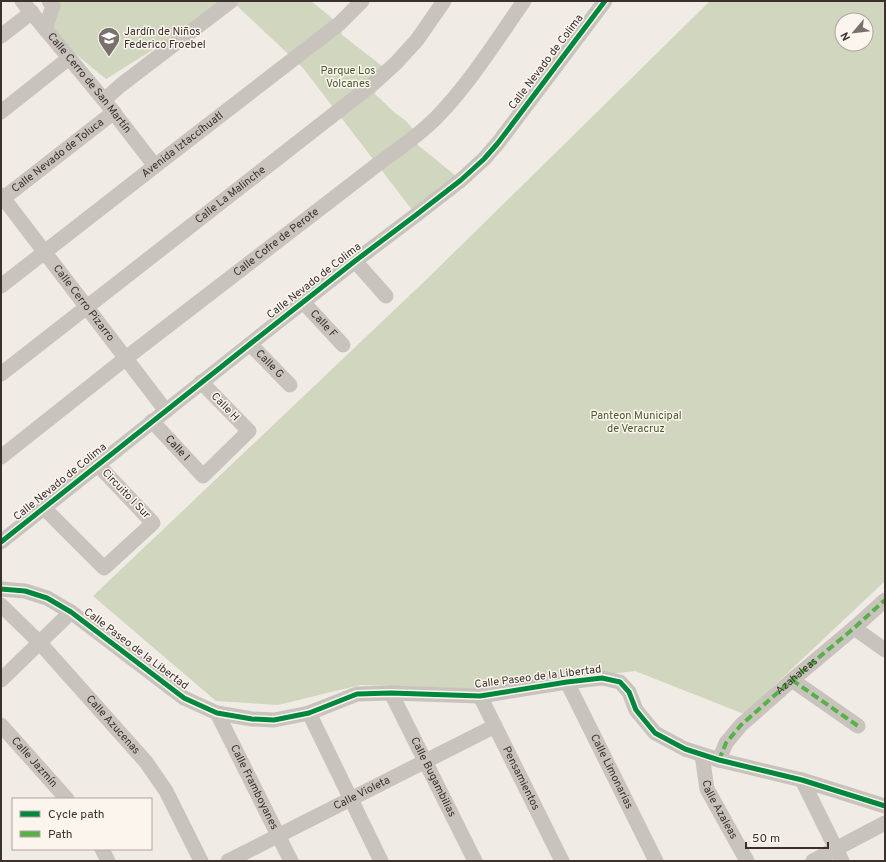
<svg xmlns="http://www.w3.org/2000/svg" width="886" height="862" viewBox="0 0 886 862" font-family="Overpass,sans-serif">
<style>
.green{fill:#d1d6bf;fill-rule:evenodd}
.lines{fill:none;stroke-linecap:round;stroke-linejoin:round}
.minor{stroke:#c9c3be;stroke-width:15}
.quiet{stroke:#57b246;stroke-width:4;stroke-dasharray:8 4;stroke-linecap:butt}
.cycleway-casing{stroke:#fbf5ee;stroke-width:8}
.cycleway{stroke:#00873e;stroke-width:5}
.labels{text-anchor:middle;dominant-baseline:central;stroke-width:3;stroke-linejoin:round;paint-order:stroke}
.poi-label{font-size:11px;fill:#3b302b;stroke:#fbf5ee;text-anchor:start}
.street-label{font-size:11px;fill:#3b302b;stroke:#fbf5ee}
.park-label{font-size:11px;fill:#4a5a2e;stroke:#fbf5ee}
</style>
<rect width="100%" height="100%" fill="#f0ebe5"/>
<path class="green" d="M 49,1 L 231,1 L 106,79 L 45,29 Z
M 232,1 L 311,1 L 339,24 L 342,35 L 382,66 L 375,94 L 395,113 L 406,121 L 417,134 L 413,138 L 419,146 L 461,180 L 416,215 L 303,68 Z
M 710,1 L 885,1 L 885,581 L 744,714 L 635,671 L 484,689 L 360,685 L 278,705 L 216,701 L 93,596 L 429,277 ZM 842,20 L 866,20 L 866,44 L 842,44 Z"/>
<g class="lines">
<g class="minor">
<path id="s1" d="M 22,1 L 104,100 L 155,166"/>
<path d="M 45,29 L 53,6 L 49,1"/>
<path d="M 1,36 L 32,12"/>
<path d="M 104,100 L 121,85 L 231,1"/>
<path d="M 1,112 L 69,58"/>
<path id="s2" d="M 1,195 L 166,411"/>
<path id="s3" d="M 1,200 L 114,112"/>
<path d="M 355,261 L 386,296"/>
<path id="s4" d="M 1,286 L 155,166 L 339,24 L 362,1"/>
<path id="s5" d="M 303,302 L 343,345"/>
<path id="s6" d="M 250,344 L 290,385"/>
<path id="s7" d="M 1,374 L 374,83 L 396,63 L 417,40 L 444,1"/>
<path id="s8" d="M 152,421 L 203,476 L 249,431 L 201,382"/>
<path id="s9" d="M 1,457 L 126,358 L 378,164 C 397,150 418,136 436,118 C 470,83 496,41 524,1"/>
<path d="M 44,508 L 104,568 L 153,523 L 98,465"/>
<path d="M 1,542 L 250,344 L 355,261 L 416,215 L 461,180 L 484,159 L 498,143 L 605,1"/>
<path d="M 1,589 L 25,591 L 47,598 L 71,612 L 184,698 L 217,713 L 252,719 L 274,720 L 309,713 L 357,694 L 391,693 L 480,696 L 567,682 L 602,678 L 620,682 L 629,692 L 636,710 L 655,733 L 685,749 L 719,760 L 802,780 L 885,806"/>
<path id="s10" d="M 1,605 L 39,642 L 146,762 L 166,791 L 201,861"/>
<path d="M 854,628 L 885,650"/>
<path d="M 1,680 L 71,612"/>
<path d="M 792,680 L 858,726"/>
<path id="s11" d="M 567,682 L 656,861"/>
<path id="s12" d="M 391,693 L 475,861"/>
<path id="s13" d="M 480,696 L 562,861"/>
<path id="s14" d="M 217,713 L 291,861"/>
<path d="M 309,713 L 381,861"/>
<path id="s15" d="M 1,725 L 67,799"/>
<path id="s16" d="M 702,755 L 707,789 L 747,861"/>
<path id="s17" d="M 719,760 L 726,743 L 741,725 L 792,680 L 854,628 L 885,600"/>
<path d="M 802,780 L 842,861"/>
<path d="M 102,849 L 108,861"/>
<path id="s18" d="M 228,861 L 495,726"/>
<path d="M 813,861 L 885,823"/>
</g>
<path class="quiet" d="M 792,680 L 858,726
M 719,760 L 726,743 L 741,725 L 792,680 L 854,628 L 885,600"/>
<g class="cycleway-casing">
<path id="cycleway" d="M 1,542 L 250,344 L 355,261 L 416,215 L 461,180 L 484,159 L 498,143 L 605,1
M 1,589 L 25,591 L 47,598 L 71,612 L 184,698 L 217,713 L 252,719 L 274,720 L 309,713 L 357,694 L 391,693 L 480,696 L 567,682 L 602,678 L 620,682 L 629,692 L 636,710 L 655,733 L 685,749 L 719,760 L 802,780 L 885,806"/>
</g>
<use href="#cycleway" class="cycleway"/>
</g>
<defs>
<g id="school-pin" transform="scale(1.15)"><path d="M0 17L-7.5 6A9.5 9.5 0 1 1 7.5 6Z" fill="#7a716c" stroke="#fbf5ee"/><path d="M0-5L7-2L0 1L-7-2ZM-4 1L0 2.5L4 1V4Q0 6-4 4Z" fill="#fff"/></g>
</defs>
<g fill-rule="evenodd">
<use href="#school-pin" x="109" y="38"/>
</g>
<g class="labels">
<g class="poi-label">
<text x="124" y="32">Jardín de Niños<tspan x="124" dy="13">Federico Froebel</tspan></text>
</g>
<g class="street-label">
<text transform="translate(546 62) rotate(-53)">Calle Nevado de Colima</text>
<text stroke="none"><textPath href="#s1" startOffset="106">Calle Cerro de San Martín</textPath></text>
<text stroke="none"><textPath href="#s4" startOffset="230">Avenida Iztaccíhuatl</textPath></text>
<text stroke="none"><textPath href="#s3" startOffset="72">Calle Nevado de Toluca</textPath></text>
<text stroke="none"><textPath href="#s7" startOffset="291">Calle La Malinche</textPath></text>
<text stroke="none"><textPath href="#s9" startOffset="349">Calle Cofre de Perote</textPath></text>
<text transform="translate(314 281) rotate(-38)">Calle Nevado de Colima</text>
<text stroke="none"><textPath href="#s2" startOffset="136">Calle Cerro Pizarro</textPath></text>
<text stroke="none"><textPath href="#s5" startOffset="30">Calle F</textPath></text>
<text stroke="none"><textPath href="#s6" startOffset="28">Calle G</textPath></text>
<text transform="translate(225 407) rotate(46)">Calle H</text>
<text stroke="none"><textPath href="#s8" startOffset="37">Calle I</textPath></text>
<text transform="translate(60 482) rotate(-39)">Calle Nevado de Colima</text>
<text transform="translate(126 494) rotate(46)">Circuito I Sur</text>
<text transform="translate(136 649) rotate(37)">Calle Paseo de la Libertad</text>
<text stroke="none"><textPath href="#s17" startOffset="116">Azahaleas</textPath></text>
<text transform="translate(538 677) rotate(-7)">Calle Paseo de la Libertad</text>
<text stroke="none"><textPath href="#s10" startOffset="164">Calle Azucenas</textPath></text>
<text stroke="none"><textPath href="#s15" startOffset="50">Calle Jazmín</textPath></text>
<text stroke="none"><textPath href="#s11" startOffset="100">Calle Limonarias</textPath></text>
<text stroke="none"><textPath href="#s12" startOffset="94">Calle Bugambilias</textPath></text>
<text stroke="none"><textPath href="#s13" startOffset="92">Pensamientos</textPath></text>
<text stroke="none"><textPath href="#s14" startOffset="83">Calle Framboyanes</textPath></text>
<text stroke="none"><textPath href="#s18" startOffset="150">Calle Violeta</textPath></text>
<text stroke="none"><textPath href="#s16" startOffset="58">Calle Azaleas</textPath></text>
</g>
<g class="park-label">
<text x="348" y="71">Parque Los<tspan x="348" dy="13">Volcanes</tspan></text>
<text x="636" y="416">Panteon Municipal<tspan x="636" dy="13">de Veracruz</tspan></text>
</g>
</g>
<rect width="886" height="862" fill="none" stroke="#3b302b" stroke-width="4"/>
<rect x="12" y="798" width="140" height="52" fill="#fbf5ee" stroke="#aea6a0"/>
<rect x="20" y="811" width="20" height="6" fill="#00873e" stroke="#aea6a0"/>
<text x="48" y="818" font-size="12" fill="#3b302b">Cycle path</text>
<rect x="20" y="831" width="20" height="6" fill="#57b246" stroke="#aea6a0"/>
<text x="48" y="838" font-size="12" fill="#3b302b">Path</text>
<g transform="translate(854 32) rotate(242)"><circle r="19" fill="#fbf5ee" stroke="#aea6a0"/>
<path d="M0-3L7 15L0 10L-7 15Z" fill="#7a716c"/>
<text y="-6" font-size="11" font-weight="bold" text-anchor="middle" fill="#3b302b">N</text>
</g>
<path d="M746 842v6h82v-6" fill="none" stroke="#3b302b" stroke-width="2"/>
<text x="752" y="842" font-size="12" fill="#3b302b" stroke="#fbf5ee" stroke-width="3" paint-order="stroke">50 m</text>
</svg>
